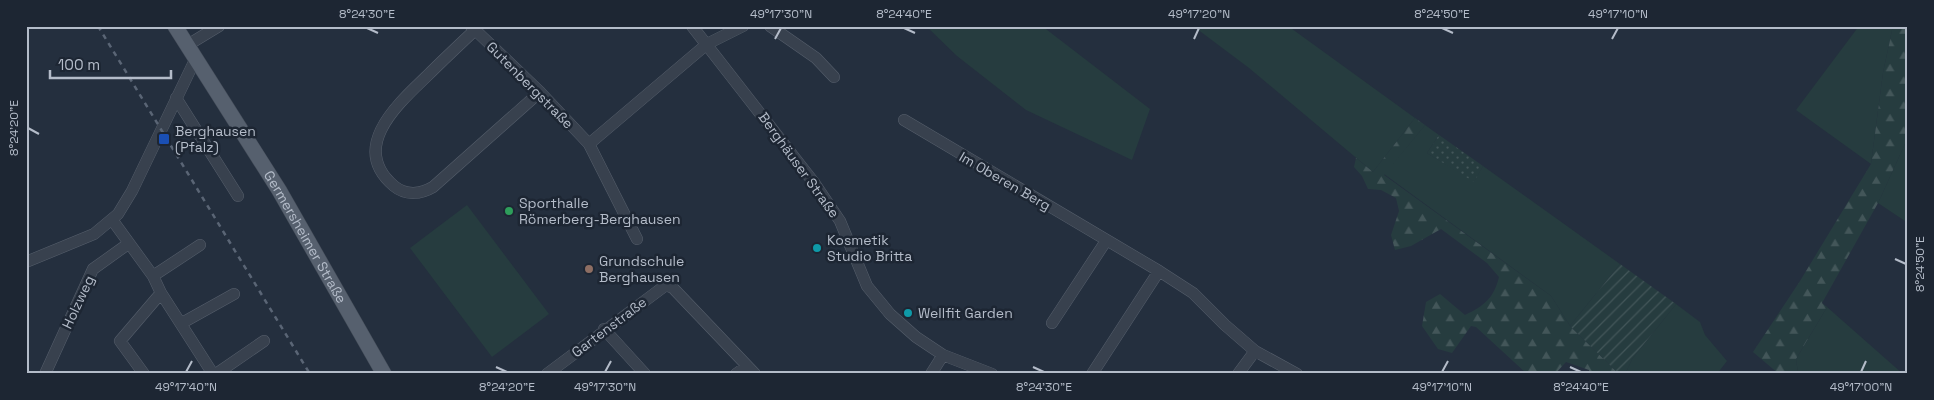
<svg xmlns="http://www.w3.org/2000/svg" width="1934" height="400" viewBox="0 0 1934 400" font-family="'Space Grotesk',sans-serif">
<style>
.grass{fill:#263c3f}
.forest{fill:url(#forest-firs)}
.park{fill:url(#park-dots)}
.garden{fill:url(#garden-furrows)}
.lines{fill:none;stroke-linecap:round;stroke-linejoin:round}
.minor-casing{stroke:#565f6c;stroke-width:12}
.major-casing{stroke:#414a57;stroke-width:16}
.minor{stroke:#38414e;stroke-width:11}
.major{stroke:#56606e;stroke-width:15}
.rail{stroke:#5a6575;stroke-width:2.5;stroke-dasharray:5 5;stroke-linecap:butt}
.ticks{fill:none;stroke:#b4bcc9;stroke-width:2}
.transit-dot{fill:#1a4fb4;stroke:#1d2633;stroke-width:2}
.leisure-dot{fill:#2e9e5b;stroke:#1d2633;stroke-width:2}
.culture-dot{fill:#0f9aa8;stroke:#1d2633;stroke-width:2}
.education-dot{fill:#8d6e63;stroke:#1d2633;stroke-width:2}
.labels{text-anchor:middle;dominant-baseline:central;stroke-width:5;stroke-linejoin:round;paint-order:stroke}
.street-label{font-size:14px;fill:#b4bcc9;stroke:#1d2633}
.poi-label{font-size:14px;fill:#b4bcc9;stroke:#1d2633;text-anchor:start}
.neatline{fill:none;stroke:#b4bcc9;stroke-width:2}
.ticks-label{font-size:12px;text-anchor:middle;fill:#b4bcc9}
</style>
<defs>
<pattern id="forest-firs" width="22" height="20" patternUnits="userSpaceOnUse" patternTransform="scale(1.25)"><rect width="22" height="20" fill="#263c3f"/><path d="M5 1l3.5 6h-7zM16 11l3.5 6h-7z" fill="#435659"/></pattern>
<pattern id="park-dots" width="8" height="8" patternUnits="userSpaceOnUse" patternTransform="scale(1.25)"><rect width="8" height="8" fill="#263c3f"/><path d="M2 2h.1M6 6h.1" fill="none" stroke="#435659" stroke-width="1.8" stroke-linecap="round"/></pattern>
<pattern id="garden-furrows" width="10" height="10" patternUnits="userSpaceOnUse" patternTransform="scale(1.25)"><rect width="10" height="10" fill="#263c3f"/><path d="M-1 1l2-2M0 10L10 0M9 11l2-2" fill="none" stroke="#435659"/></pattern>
</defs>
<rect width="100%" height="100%" fill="#242f3e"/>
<path class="grass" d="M 926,26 L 1042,26 L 1150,109 L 1132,160 L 1026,110 L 957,56 Z
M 1193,26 L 1288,26 L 1415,118 L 1373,172 L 1249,68 Z
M 1859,26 L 1893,26 L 1883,73 L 1871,164 L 1796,110 Z
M 1425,125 L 1439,135 L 1427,153 L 1474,181 L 1483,166 L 1620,264 L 1570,326 L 1551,296 L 1384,174 Z
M 1908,137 L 1908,223 L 1878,203 Z
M 467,205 L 549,314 L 492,357 L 410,248 Z
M 1676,304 L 1700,322 L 1705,335 L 1727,361 L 1717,374 L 1625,374 L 1632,359 Z
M 1827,307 L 1903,374 L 1798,374 L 1796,359 Z"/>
<path class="forest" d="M 1893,26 L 1908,26 L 1908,137 L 1878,203 L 1822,303 L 1827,307 L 1796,359 L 1798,374 L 1779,374 L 1753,352 L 1800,281 L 1871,164 L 1883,73 Z
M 1415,118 L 1425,125 L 1384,175 L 1551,296 L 1570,326 L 1619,374 L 1589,374 L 1589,370 L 1566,362 L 1555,374 L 1527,374 L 1476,327 L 1471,326 L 1452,353 L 1438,349 L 1422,326 L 1426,302 L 1440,294 L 1465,315 C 1484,306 1494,298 1499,277 L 1487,263 L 1441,229 L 1411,246 L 1395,250 L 1391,235 L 1399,211 L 1396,198 L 1381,190 L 1368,189 L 1362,176 L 1354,167 L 1356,158 L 1373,172 Z"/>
<path class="park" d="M 1439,135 L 1483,166 L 1474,182 L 1427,153 Z"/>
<path class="garden" d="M 1620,264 L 1676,304 L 1632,359 L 1625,374 L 1619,374 L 1570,326 Z"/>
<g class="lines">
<g class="minor-casing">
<path id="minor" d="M 471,26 L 540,92 L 589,144 L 707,44 L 743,26
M 692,26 L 815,184 L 840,221 L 867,286 L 890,314 L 916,337 L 943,355 L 992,374
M 770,26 L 816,58 L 834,77
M 475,30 C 459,45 443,60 428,75 C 399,103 348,147 394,186 C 406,196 421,194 433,187 L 540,92
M 186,46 L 219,26
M 176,98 L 238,196
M 904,120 L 1159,271 L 1092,374
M 589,144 L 637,239
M 113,221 L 153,276 L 161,293 L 213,374
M 26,262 L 94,234 L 118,214 L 132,191 L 195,60
M 1159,271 L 1193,293 L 1225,325 L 1255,351
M 153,276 L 200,245
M 182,323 L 234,294
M 1052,323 L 1106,241
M 604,329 L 645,374
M 45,374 L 93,269 L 128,244
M 144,374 L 120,341 L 161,293
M 216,374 L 264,341
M 547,374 L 666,285 L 673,288 L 755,374
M 736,374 L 747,366
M 931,374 L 943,355
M 1238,374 L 1255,351 L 1297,374"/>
</g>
<g class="major-casing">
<g id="major">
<path id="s1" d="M 175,26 L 279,190 L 384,374"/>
</g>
</g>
<use href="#minor" class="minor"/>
<use href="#major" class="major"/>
<path class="rail" d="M 98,26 L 310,374"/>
</g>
<path class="ticks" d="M 367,28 L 378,33M 904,28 L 915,33M 1442,28 L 1453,33M 775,39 L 781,28M 1194,39 L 1199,28M 1612,39 L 1618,28M 28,128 L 39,134M 1895,259 L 1906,264M 496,367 L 507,372M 1033,367 L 1044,372M 1570,367 L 1581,372M 186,372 L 192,361M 605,372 L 611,361M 1442,372 L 1448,361M 1861,372 L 1866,361"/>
<rect class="transit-dot" x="158" y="133" width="12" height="12" rx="2.5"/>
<circle class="leisure-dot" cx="509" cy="211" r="5"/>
<g class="culture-dot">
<circle cx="817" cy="248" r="5"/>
<circle cx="908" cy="313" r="5"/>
</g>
<circle class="education-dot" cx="589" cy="269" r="5"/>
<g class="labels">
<g class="street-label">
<text transform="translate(530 85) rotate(45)">Gutenbergstraße</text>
<text transform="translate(799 165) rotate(54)">Berghäuser Straße</text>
<text transform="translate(1005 181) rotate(30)">Im Oberen Berg</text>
<text stroke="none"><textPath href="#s1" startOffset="248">Germersheimer Straße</textPath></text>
<text transform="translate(78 302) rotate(-65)">Holzweg</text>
<text transform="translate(609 327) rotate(-37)">Gartenstraße</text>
</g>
<g class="poi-label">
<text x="175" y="131">Berghausen<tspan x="175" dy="16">(Pfalz)</tspan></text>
<text x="519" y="203">Sporthalle<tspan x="519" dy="16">Römerberg-Berghausen</tspan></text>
<text x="827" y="240">Kosmetik<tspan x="827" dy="16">Studio Britta</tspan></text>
<text x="599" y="261">Grundschule<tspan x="599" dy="16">Berghausen</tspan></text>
<text x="918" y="313">Wellfit Garden</text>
</g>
</g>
<rect width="1934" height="400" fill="none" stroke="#1d2633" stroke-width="55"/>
<path d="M50 70v8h121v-8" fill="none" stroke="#b4bcc9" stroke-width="2.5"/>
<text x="58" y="70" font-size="15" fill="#b4bcc9" stroke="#1d2633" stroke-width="4" paint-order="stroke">100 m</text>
<rect x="28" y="28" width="1878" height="344" class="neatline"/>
<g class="ticks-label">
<text x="367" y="18">8°24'30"E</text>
<text x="781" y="18">49°17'30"N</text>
<text x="904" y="18">8°24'40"E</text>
<text x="1199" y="18">49°17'20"N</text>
<text x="1442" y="18">8°24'50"E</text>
<text x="1618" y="18">49°17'10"N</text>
<text transform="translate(14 128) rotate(-90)" y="4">8°24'20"E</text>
<text transform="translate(1920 264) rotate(-90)" y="4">8°24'50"E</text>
<text x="186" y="391">49°17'40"N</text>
<text x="507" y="391">8°24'20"E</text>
<text x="605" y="391">49°17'30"N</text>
<text x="1044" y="391">8°24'30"E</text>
<text x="1442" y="391">49°17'10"N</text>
<text x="1581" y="391">8°24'40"E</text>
<text x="1861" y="391">49°17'00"N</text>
</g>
</svg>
